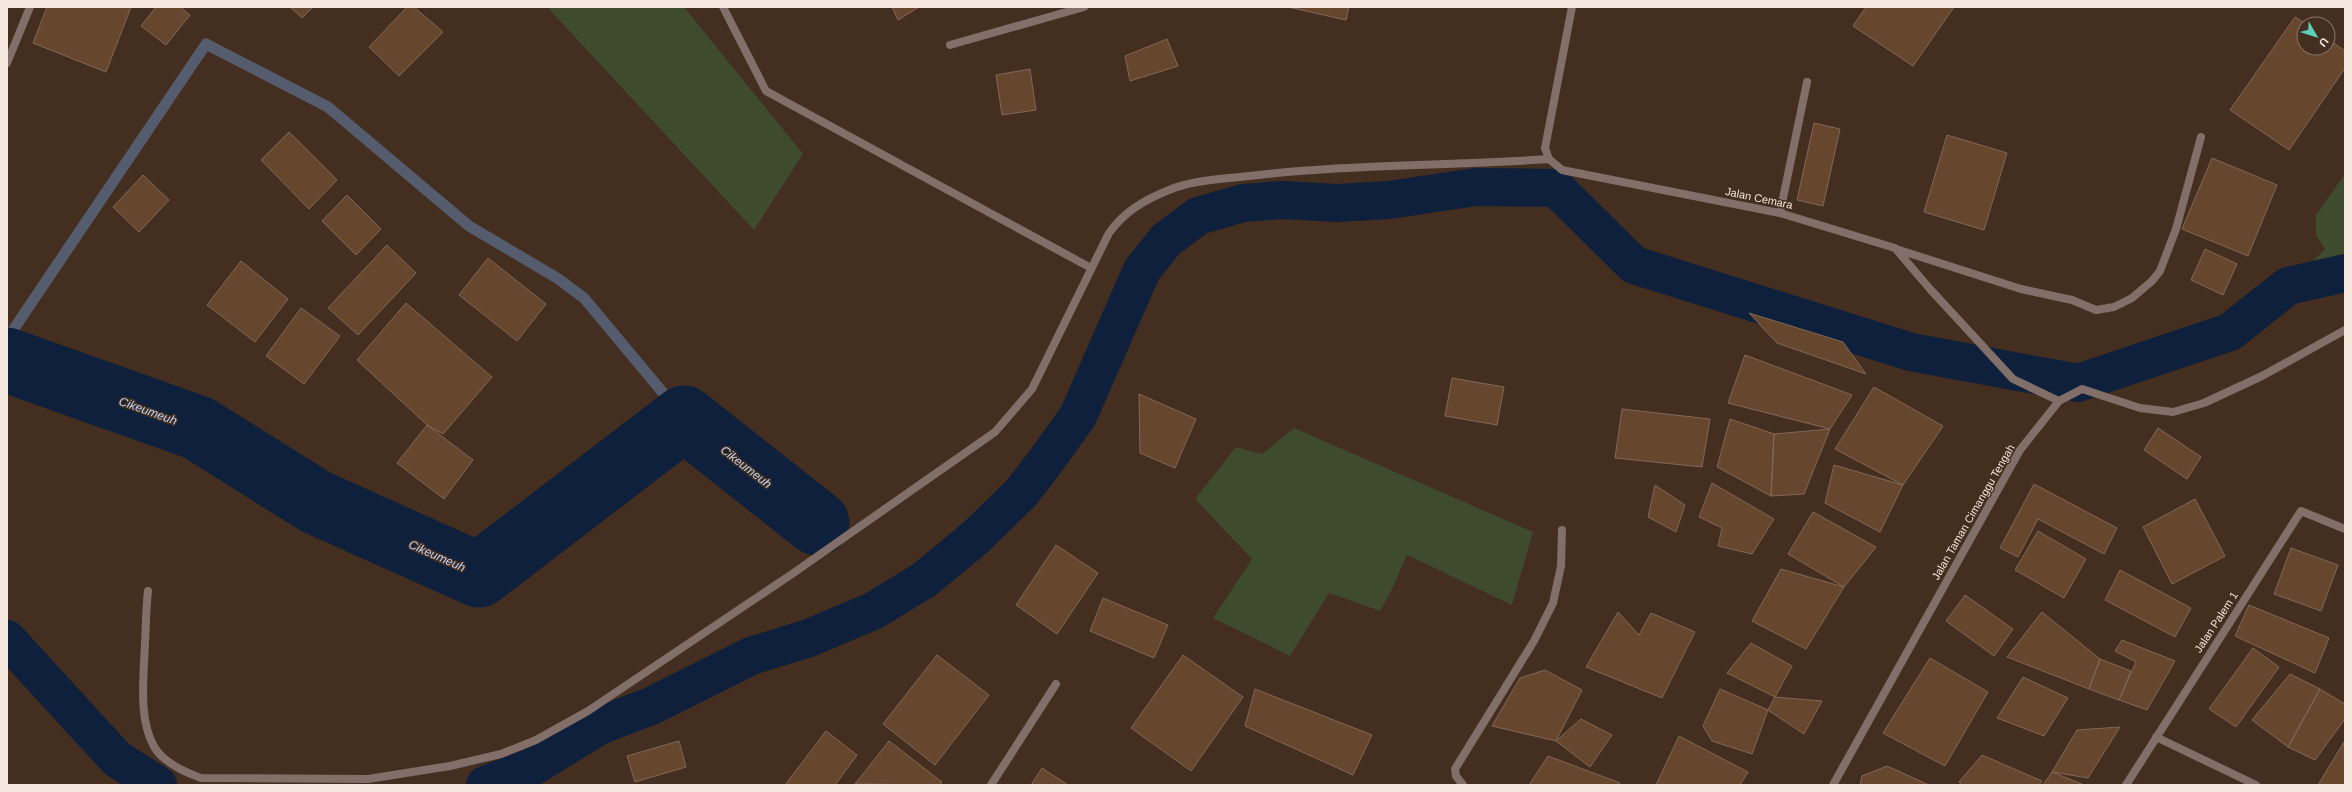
<svg xmlns="http://www.w3.org/2000/svg" width="2352" height="792" viewBox="0 0 2352 792" font-family="Arial,sans-serif">
<style>
.green{fill:#3e4c2d}
.lines{fill:none;stroke-linecap:round;stroke-linejoin:round}
.stream{stroke:#545c6d;stroke-width:11}
.canal{stroke:#0f203c;stroke-width:38}
.river{stroke:#0f203c;stroke-width:65}
.building{fill:#67462e;stroke:#816858}
.minor{stroke:#826f6a;stroke-width:8}
.labels{text-anchor:middle;dominant-baseline:central;stroke-width:3;stroke-linejoin:round;paint-order:stroke}
.street-label{font-size:11px;fill:#f5e7de;stroke:#432e1f}
.water-label{font-size:12px;font-style:italic;fill:#bfd4f6;stroke:#432e1f}
</style>
<rect width="100%" height="100%" fill="#432e1f"/>
<path class="green" d="M 547,7 L 684,7 L 803,154 L 754,230 Z
M 2345,174 L 2345,273 L 2288,286 L 2325,249 L 2316,235 L 2316,215 Z
M 1294,428 L 1533,532 L 1512,605 L 1407,555 L 1390,593 L 1380,611 L 1329,593 L 1290,656 L 1213,618 L 1252,559 L 1195,499 L 1236,447 L 1262,454 Z"/>
<g class="lines">
<path class="stream" d="M 7,339 L 206,44 L 328,107 L 469,226 L 557,278 L 584,298 L 684,418"/>
<path class="canal" d="M 7,639 L 117,759 L 158,785
M 485,785 L 534,766 L 599,726 L 651,706 L 751,656 L 809,638 L 873,611 L 924,580 L 976,537 L 1022,492 L 1045,462 L 1078,416 L 1142,270 L 1166,240 L 1198,216 L 1243,203 L 1282,200 L 1337,203 L 1389,200 L 1476,187 L 1556,188 L 1634,265 L 1911,352 L 2078,383 L 2230,332 L 2288,286 L 2345,273"/>
<path class="river" d="M 7,360 L 198,428 L 316,502 L 479,575 L 684,418 L 817,523"/>
</g>
<path class="building" d="M 47,7 L 131,7 L 106,72 L 33,43 Z
M 156,7 L 180,7 L 190,15 L 166,45 L 141,26 Z
M 290,7 L 313,7 L 302,18 Z
M 407,7 L 414,7 L 443,32 L 399,76 L 369,47 Z
M 892,7 L 919,7 L 898,20 Z
M 1288,7 L 1349,7 L 1346,20 Z
M 1866,7 L 1954,7 L 1913,66 L 1853,26 Z
M 2295,17 L 2306,24 L 2304,24 L 2304,48 L 2328,48 L 2328,39 L 2345,51 L 2345,68 L 2289,150 L 2230,110 Z
M 1167,39 L 1178,66 L 1130,81 L 1125,56 Z
M 1030,69 L 1036,110 L 1002,115 L 996,75 Z
M 1814,123 L 1840,129 L 1823,206 L 1797,200 Z
M 289,132 L 337,180 L 309,209 L 261,160 Z
M 1947,135 L 2007,153 L 1984,230 L 1924,212 Z
M 2212,158 L 2277,185 L 2248,256 L 2182,229 Z
M 143,175 L 169,200 L 139,232 L 113,207 Z
M 347,195 L 381,229 L 356,255 L 322,221 Z
M 387,245 L 416,273 L 358,335 L 328,308 Z
M 2205,249 L 2237,264 L 2223,295 L 2191,280 Z
M 488,258 L 546,304 L 517,341 L 459,295 Z
M 241,261 L 288,299 L 255,342 L 207,305 Z
M 406,303 L 492,377 L 443,434 L 427,425 L 357,360 Z
M 301,308 L 340,336 L 304,384 L 266,356 Z
M 1749,313 L 1843,342 L 1866,374 L 1777,343 Z
M 1745,355 L 1852,395 L 1830,429 L 1728,403 Z
M 1452,378 L 1504,387 L 1497,425 L 1445,416 Z
M 1874,387 L 1943,426 L 1903,485 L 1835,449 Z
M 1139,394 L 1196,419 L 1175,468 L 1140,453 Z
M 1622,409 L 1710,419 L 1702,467 L 1615,458 Z
M 1730,419 L 1774,434 L 1771,496 L 1717,467 Z
M 427,425 L 473,460 L 444,499 L 397,463 Z
M 2158,428 L 2201,457 L 2187,479 L 2144,450 Z
M 1830,429 L 1804,494 L 1771,496 L 1774,434 Z
M 1834,465 L 1903,485 L 1880,532 L 1825,503 Z
M 1712,483 L 1774,519 L 1752,554 L 1718,546 L 1722,528 L 1699,517 Z
M 2034,484 L 2117,528 L 2104,554 L 2038,519 L 2018,557 L 2000,548 Z
M 1655,485 L 1685,505 L 1676,532 L 1648,517 Z
M 2195,499 L 2225,556 L 2172,584 L 2143,527 Z
M 1813,512 L 1876,547 L 1844,587 L 1788,554 Z
M 2038,531 L 2086,559 L 2064,598 L 2015,570 Z
M 1056,545 L 1098,573 L 1057,634 L 1016,605 Z
M 2291,548 L 2338,565 L 2321,611 L 2274,594 Z
M 1781,569 L 1844,587 L 1806,649 L 1752,621 Z
M 2120,570 L 2191,608 L 2175,637 L 2105,600 Z
M 1965,595 L 2013,629 L 1994,656 L 1946,621 Z
M 1103,598 L 1168,625 L 1154,658 L 1090,631 Z
M 2249,605 L 2329,638 L 2315,673 L 2235,636 Z
M 1618,612 L 1639,635 L 1651,613 L 1695,632 L 1662,698 L 1586,667 Z
M 2042,612 L 2100,659 L 2089,689 L 2007,657 Z
M 2122,640 L 2175,661 L 2147,710 L 2119,700 L 2136,662 L 2115,651 Z
M 1751,643 L 1792,666 L 1775,697 L 1727,673 Z
M 2253,648 L 2279,667 L 2236,727 L 2209,709 Z
M 937,655 L 989,695 L 935,765 L 883,724 Z
M 1183,655 L 1243,697 L 1191,771 L 1131,728 Z
M 1930,658 L 1988,692 L 1945,766 L 1883,733 Z
M 2100,659 L 2131,671 L 2119,700 L 2089,689 Z
M 1545,670 L 1582,690 L 1556,741 L 1492,726 L 1520,678 Z
M 2290,674 L 2320,689 L 2288,747 L 2252,720 Z
M 2023,677 L 2068,698 L 2044,736 L 1997,718 Z
M 1255,689 L 1372,735 L 1353,775 L 1245,726 Z
M 1720,689 L 1768,710 L 1752,754 L 1712,741 L 1703,726 Z
M 2320,689 L 2345,704 L 2345,719 L 2315,760 L 2288,747 Z
M 1775,697 L 1822,701 L 1804,734 L 1768,710 Z
M 1581,719 L 1612,735 L 1590,767 L 1556,741 Z
M 2120,727 L 2088,778 L 2052,772 L 2077,730 Z
M 826,731 L 857,755 L 835,785 L 785,785 Z
M 1679,736 L 1748,772 L 1740,785 L 1656,785 Z
M 679,741 L 686,767 L 635,782 L 627,756 Z
M 889,741 L 942,782 L 940,785 L 855,784 Z
M 2344,742 L 2345,785 L 2318,785 Z
M 1982,755 L 2042,781 L 2039,785 L 1962,785 L 1959,782 Z
M 1548,756 L 1620,783 L 1619,785 L 1529,785 Z
M 1887,766 L 1929,785 L 1860,785 L 1862,776 Z
M 1042,768 L 1068,785 L 1031,785 Z
M 2052,772 L 2084,785 L 2043,785 Z"/>
<g class="lines">
<path class="minor" d="M 723,7 L 766,91 L 1091,268
M 1572,7 L 1545,148 L 1549,159 L 1562,170 L 1780,213 L 1895,248 L 1930,289 L 2013,379 L 2059,401
M 950,45 L 1084,7
M 7,63 L 30,7
M 1780,213 L 1807,82
M 1896,249 L 2021,289 L 2072,300 L 2096,310 L 2114,307 L 2132,298 L 2152,281 L 2160,271 L 2176,229 L 2201,137
M 148,591 C 146,608 146,625 145,643 C 144,675 137,723 157,751 C 167,764 187,773 201,778 L 368,779 L 450,766 L 501,754 L 536,740 L 588,711 L 792,574 L 995,432 L 1032,389 L 1109,233 C 1124,212 1144,200 1169,190 C 1192,180 1225,179 1249,176 C 1348,164 1449,166 1549,159
M 2156,737 L 2256,785
M 991,785 L 1056,684
M 1463,785 L 1456,776 L 1455,769 L 1534,641 L 1553,603 L 1561,566 L 1562,530
M 1833,785 L 2020,450 L 2059,401 L 2082,389 L 2140,408 L 2173,412 L 2204,403 L 2262,376 L 2345,330
M 2126,785 L 2301,511 L 2345,529"/>
</g>
<g class="labels">
<g class="street-label">
<text transform="translate(1759 198) rotate(12)">Jalan Cemara</text>
<text transform="translate(1973 512) rotate(-60)">Jalan Taman Cimanggu Tengah</text>
<text transform="translate(2216 622) rotate(-57)">Jalan Palem 1</text>
</g>
<g class="water-label">
<text transform="translate(148 411) rotate(20)">Cikeumeuh</text>
<text transform="translate(746 467) rotate(38)">Cikeumeuh</text>
<text transform="translate(437 556) rotate(24)">Cikeumeuh</text>
</g>
</g>
<rect width="2352" height="792" fill="none" stroke="#f5e7de" stroke-width="16"/>
<g transform="translate(2316 36) rotate(129)"><circle r="19" fill="#432e1f" stroke="#8a786b"/>
<path d="M0-3L7 15L0 10L-7 15Z" fill="#5cceba"/>
<text y="-6" font-size="11" font-weight="bold" text-anchor="middle" fill="#f5e7de">U</text>
</g>
</svg>
